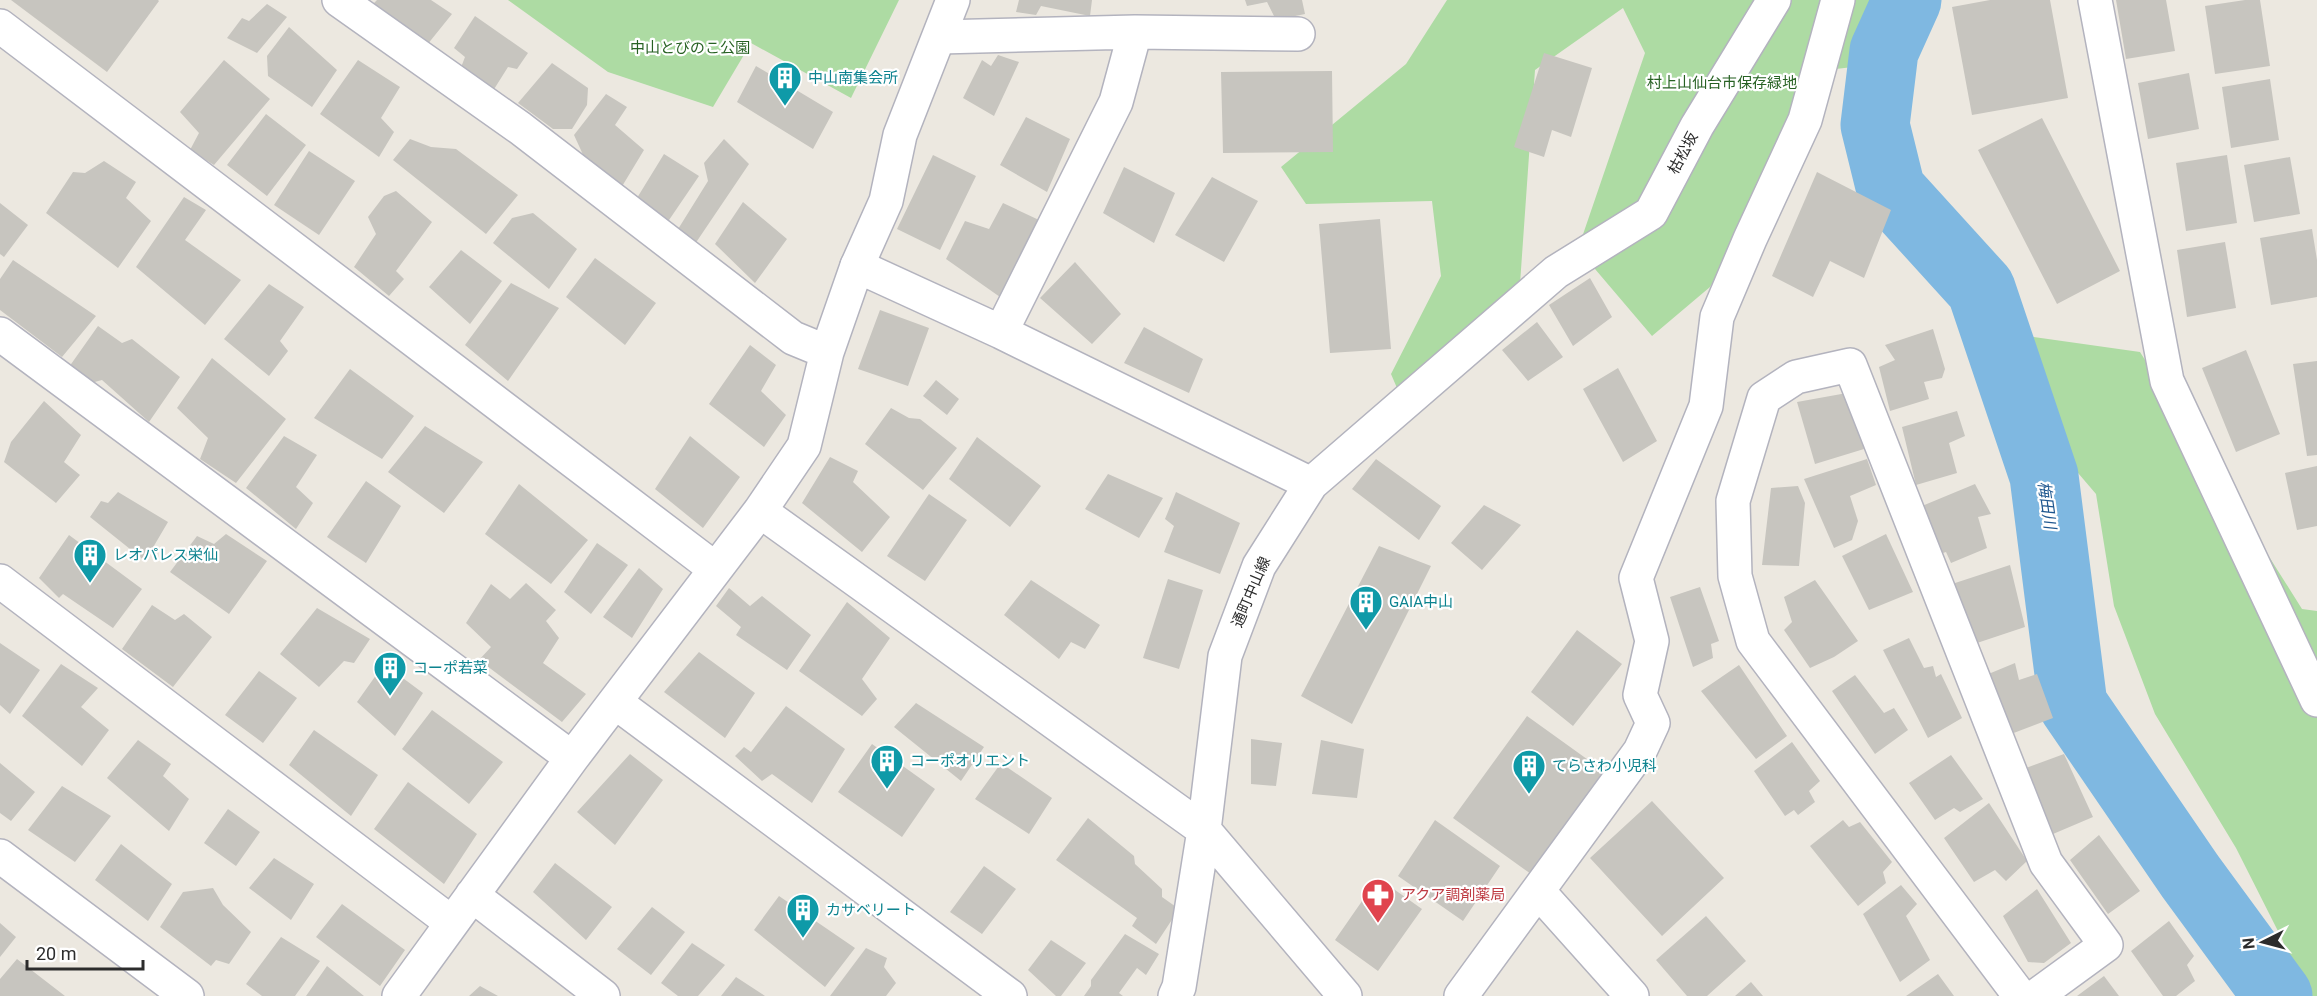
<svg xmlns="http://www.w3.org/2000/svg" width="2317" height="996" viewBox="0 0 2317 996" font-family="Roboto,'Noto Sans JP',sans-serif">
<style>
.green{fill:#addba3}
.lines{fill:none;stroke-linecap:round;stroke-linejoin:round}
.river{stroke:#7fb8e1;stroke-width:69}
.building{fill:#c7c5bf}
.street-casing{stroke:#b3b3be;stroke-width:36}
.secondary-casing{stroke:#b3b3be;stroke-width:36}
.street{stroke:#fff;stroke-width:33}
.secondary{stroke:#fff;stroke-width:33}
.labels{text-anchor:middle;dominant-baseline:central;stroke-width:4.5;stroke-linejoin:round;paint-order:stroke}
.park-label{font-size:15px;fill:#276123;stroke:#fff}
.culture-label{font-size:15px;fill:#0d838f;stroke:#fff;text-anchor:start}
.street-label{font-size:15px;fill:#2c2c2c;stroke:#fff}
.health-label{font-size:15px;fill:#be3a42;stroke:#fff;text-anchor:start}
.water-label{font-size:16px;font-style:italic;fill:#1d568e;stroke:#fff}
</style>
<rect width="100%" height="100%" fill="#ece8e0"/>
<path class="green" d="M 508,0 L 899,0 L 851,98 L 751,43 L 713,107 L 608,72 Z
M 1447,0 L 1876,0 L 1862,66 L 1818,71 L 1755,209 L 1710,287 L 1652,336 L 1578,249 L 1645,53 L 1623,8 L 1535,70 L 1519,298 L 1403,402 L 1391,374 L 1441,276 L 1432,201 L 1306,204 L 1281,167 L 1406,64 Z
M 2027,336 L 2140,352 L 2302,609 L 2317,611 L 2317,996 L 2294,996 L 2283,941 L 2236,848 L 2155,714 L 2114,606 L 2096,494 L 2049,439 Z"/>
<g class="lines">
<path class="river" d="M 1907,0 L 1884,51 L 1875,125 L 1891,190 L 1981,289 L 2044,476 L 2073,705 L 2190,876 L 2278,996"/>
</g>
<path class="building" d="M 11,0 L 158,0 L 159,1 L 107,72 Z
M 377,0 L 431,0 L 452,14 L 427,45 L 372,5 Z
M 1019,0 L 1092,0 L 1090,16 L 1041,6 L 1036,15 L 1016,12 Z
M 1245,0 L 1302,0 L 1305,14 L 1276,20 L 1267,2 L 1247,6 Z
M 1990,0 L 2050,0 L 2068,98 L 1972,115 L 1952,7 Z
M 2116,0 L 2166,0 L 2175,51 L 2126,59 Z
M 2245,0 L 2260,0 L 2270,66 L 2215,74 L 2205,6 Z
M 267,4 L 287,17 L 257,53 L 227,38 L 242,18 L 249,21 Z
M 475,16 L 528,53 L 517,69 L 508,67 L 491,94 L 460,70 L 465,57 L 454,48 Z
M 289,27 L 337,70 L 312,107 L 268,76 L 267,56 Z
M 1544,53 L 1592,68 L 1571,137 L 1552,130 L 1544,157 L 1514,147 Z
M 998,55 L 1019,62 L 994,116 L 963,98 L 982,60 L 991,66 Z
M 224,60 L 270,99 L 214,165 L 190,150 L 199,133 L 180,112 Z
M 358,60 L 400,87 L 381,118 L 394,132 L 379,157 L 320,114 Z
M 552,63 L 588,88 L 587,105 L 572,129 L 553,129 L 518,103 Z
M 756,66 L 833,112 L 813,149 L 737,102 Z
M 1332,71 L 1333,152 L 1223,153 L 1221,72 Z
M 2189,73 L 2199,129 L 2148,139 L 2138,83 Z
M 2270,79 L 2279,140 L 2231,148 L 2222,87 Z
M 606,94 L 627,107 L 615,125 L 644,150 L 621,188 L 585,159 L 574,135 Z
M 266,114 L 306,145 L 267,196 L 227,165 Z
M 1026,117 L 1070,139 L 1047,192 L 1000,165 Z
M 2042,118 L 2120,271 L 2057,304 L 1978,150 Z
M 410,139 L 431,147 L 456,149 L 518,195 L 486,234 L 393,160 Z
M 724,139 L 749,164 L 695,244 L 675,234 L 708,181 L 704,163 Z
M 309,151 L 355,181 L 319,235 L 274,205 Z
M 664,154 L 699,176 L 667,223 L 637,198 Z
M 933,155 L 976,176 L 940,250 L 897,229 Z
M 2227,155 L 2237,223 L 2186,231 L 2176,163 Z
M 2290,157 L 2300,214 L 2254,222 L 2244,165 Z
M 104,161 L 136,182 L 126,198 L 151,221 L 118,268 L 46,213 L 73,172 L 85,173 Z
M 1124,167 L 1175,193 L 1154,243 L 1103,213 Z
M 1817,172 L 1891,210 L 1864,278 L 1830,261 L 1813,297 L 1772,276 Z
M 1212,177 L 1258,201 L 1224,262 L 1175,235 Z
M 396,191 L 432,222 L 396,271 L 404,279 L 389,296 L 354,267 L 376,234 L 368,217 L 384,196 Z
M 184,197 L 206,210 L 185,240 L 241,280 L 205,325 L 136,267 Z
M 743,202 L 787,239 L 755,283 L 715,244 Z
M 0,203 L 28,225 L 4,257 L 0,254 Z
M 1003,203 L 1039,220 L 1000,297 L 946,259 L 965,221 L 989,229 Z
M 533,213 L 577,249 L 549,289 L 493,243 L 512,218 Z
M 1380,219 L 1391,349 L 1330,353 L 1319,224 Z
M 2312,229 L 2317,260 L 2317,297 L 2271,305 L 2260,238 Z
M 2225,242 L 2236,308 L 2187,317 L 2177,250 Z
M 461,250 L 502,281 L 470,324 L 429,287 Z
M 595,258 L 656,303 L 625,345 L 566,297 Z
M 13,260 L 96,316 L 62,357 L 0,310 L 0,279 Z
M 1075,262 L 1121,314 L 1092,344 L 1040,298 Z
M 1590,278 L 1612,317 L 1573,346 L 1549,305 Z
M 511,283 L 559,308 L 508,381 L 465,345 Z
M 269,284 L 304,307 L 280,341 L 288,351 L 269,376 L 224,339 Z
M 880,310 L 929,328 L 908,386 L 858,369 Z
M 1537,322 L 1563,357 L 1528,381 L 1502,350 Z
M 98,326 L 122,343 L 132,339 L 180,377 L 149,422 L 102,380 L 91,383 L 69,367 Z
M 1144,327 L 1203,359 L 1189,393 L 1124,363 Z
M 1933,329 L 1945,369 L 1942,378 L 1924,382 L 1929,399 L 1890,411 L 1879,367 L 1895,360 L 1885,345 Z
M 750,345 L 776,365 L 761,391 L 786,415 L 764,447 L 709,404 Z
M 2246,350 L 2280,434 L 2236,452 L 2202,368 Z
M 212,358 L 286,419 L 236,483 L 200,459 L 208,438 L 177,408 Z
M 2317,361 L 2317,455 L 2307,456 L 2293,364 Z
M 1618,368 L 1657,441 L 1623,462 L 1583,389 Z
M 350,369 L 414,416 L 382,459 L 314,418 Z
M 936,380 L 959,399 L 947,415 L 923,396 Z
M 1847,393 L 1864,449 L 1815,464 L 1797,402 Z
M 44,401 L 81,435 L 64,462 L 80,475 L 56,503 L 4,462 L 11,442 Z
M 891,408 L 909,418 L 920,419 L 957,448 L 923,490 L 865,444 Z
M 1957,411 L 1965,436 L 1949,443 L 1957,473 L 1916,485 L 1902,427 Z
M 425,426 L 483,462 L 444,513 L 388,472 Z
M 284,436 L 317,455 L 296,487 L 313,503 L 296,529 L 246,488 Z
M 690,436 L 740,477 L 703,528 L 655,489 Z
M 977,437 L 1041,486 L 1010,527 L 949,479 Z
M 830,457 L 858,471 L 853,482 L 890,517 L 862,552 L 802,503 Z
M 1376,459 L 1441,506 L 1419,540 L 1352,489 Z
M 1867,459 L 1876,485 L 1850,496 L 1858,521 L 1852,540 L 1834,548 L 1804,479 Z
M 2317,466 L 2317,526 L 2297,530 L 2285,473 Z
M 1108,474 L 1163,498 L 1139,538 L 1085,509 Z
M 366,481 L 401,506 L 366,563 L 327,537 Z
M 519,484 L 588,540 L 551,584 L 485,534 Z
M 1975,484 L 1991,514 L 1978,517 L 1987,548 L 1951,563 L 1946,552 L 1937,555 L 1922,506 Z
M 1798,486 L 1805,503 L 1799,566 L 1762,565 L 1771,488 Z
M 118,492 L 168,522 L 145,561 L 90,517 L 101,501 L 108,503 Z
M 1176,492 L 1240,523 L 1220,574 L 1164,552 L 1174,526 L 1165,519 Z
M 929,494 L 967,520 L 925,581 L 887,556 Z
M 1484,505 L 1521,525 L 1482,570 L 1451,543 Z
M 226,534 L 267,561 L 229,614 L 170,572 L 197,536 L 214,544 Z
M 1886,534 L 1913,592 L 1869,610 L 1842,556 Z
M 69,535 L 142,589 L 113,628 L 63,594 L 59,598 L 39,578 Z
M 597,543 L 628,565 L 591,614 L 564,592 Z
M 1379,546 L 1431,566 L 1352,724 L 1301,696 Z
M 2010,565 L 2025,627 L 1971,645 L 1949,585 Z
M 639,568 L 663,589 L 632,638 L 603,617 Z
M 1168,579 L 1203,590 L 1179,669 L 1143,658 Z
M 1031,580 L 1100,625 L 1085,649 L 1071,642 L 1059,659 L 1004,615 Z
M 1815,580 L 1858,641 L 1834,657 L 1810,668 L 1784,630 L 1792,622 L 1784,597 Z
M 526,583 L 556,610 L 546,621 L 559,638 L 543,663 L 586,694 L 562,722 L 479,660 L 491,647 L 466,623 L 491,584 L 510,599 Z
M 1700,587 L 1719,641 L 1711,644 L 1713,658 L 1693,667 L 1670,597 Z
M 729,588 L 750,606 L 762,596 L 811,635 L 787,670 L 736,635 L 741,627 L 716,606 Z
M 847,602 L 890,638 L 862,679 L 877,699 L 862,716 L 799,671 Z
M 152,605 L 175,620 L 184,614 L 212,637 L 173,687 L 122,649 Z
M 317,608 L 370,639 L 354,663 L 344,661 L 319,687 L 280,654 Z
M 1577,630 L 1622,664 L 1573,726 L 1531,692 Z
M 1909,638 L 1924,668 L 1933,666 L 1936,677 L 1941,674 L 1962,718 L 1928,738 L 1883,650 Z
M 0,643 L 40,670 L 10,714 L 0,705 Z
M 699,652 L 755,693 L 725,738 L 664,692 Z
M 2015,663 L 2019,680 L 2037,674 L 2053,718 L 2011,734 L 1986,675 Z
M 61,664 L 98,688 L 81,707 L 109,730 L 82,766 L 22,716 Z
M 384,664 L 423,693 L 395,736 L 357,702 Z
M 1739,665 L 1787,736 L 1756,759 L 1701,691 Z
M 259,671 L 297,698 L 263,743 L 225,715 Z
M 1855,675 L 1884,713 L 1894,708 L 1908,730 L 1875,754 L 1832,691 Z
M 916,703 L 984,747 L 961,781 L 894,727 Z
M 786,706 L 845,749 L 812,803 L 772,774 L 762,781 L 735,756 L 744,747 L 751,752 Z
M 432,710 L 503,762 L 469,804 L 402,749 Z
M 1527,716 L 1605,772 L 1531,874 L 1453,818 Z
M 314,730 L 378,775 L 351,816 L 289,765 Z
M 1251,739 L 1282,743 L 1276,786 L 1251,784 Z
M 138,740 L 171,764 L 163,776 L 189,799 L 169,831 L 107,778 Z
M 1321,740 L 1364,749 L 1357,798 L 1312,794 Z
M 1792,742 L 1820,781 L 1809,791 L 1815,802 L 1798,815 L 1794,810 L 1785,816 L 1754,771 Z
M 872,744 L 935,789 L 902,837 L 838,792 Z
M 630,754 L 663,780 L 615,845 L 577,812 Z
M 2064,754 L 2093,817 L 2053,834 L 2026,768 Z
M 1951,755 L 1983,799 L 1960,812 L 1954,808 L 1935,820 L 1909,783 Z
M 0,763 L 35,792 L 11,821 L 0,813 Z
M 1001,763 L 1052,798 L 1029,834 L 975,799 Z
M 408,782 L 477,834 L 444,884 L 374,829 Z
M 62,786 L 111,816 L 75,862 L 28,830 Z
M 1652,801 L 1724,878 L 1662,936 L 1590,858 Z
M 1989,803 L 2027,861 L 2006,881 L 1995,870 L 1974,882 L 1944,838 Z
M 228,809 L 260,832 L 236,866 L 204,843 Z
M 1088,818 L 1134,856 L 1135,864 L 1162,889 L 1162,897 L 1179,909 L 1156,944 L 1132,926 L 1137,918 L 1056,860 Z
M 1435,820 L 1500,866 L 1463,921 L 1398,876 Z
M 1843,820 L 1849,827 L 1860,822 L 1892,862 L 1883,872 L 1886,883 L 1858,906 L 1810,846 Z
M 2099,835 L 2140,891 L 2108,914 L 2070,860 Z
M 121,844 L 172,884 L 148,921 L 95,880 Z
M 274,858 L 314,884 L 291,920 L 249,888 Z
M 555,863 L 612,907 L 586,940 L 533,892 Z
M 984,866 L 1016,889 L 982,934 L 950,912 Z
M 1378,878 L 1422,909 L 1378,971 L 1335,940 Z
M 1901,885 L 1917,904 L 1906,916 L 1930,960 L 1900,982 L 1863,914 Z
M 213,888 L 223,905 L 251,932 L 229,964 L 216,960 L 211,966 L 160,927 L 183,892 Z
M 2037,889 L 2071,943 L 2044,963 L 2028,962 L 2003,916 Z
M 779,896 L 855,948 L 825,987 L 754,930 Z
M 342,904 L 405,950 L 380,986 L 316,937 Z
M 652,907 L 685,932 L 651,975 L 617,949 Z
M 1706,916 L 1746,961 L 1707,996 L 1687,996 L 1656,960 Z
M 2169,921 L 2194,956 L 2187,965 L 2195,981 L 2176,996 L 2163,996 L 2131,951 Z
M 0,923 L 16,937 L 0,957 Z
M 1125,934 L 1159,954 L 1146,975 L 1137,968 L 1119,993 L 1123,996 L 1084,996 L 1091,986 L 1091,980 Z
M 281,937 L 320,961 L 295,996 L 262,996 L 246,984 Z
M 1051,940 L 1086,963 L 1061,996 L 1056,996 L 1028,970 Z
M 692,943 L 725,965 L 698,996 L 678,996 L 661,983 Z
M 866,948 L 887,958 L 884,967 L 896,983 L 886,996 L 830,996 Z
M 17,959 L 65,996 L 0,996 L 0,979 Z
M 327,966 L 364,996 L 306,996 Z
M 1938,974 L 1954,996 L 1906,996 Z
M 2104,976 L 2119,996 L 2077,996 Z
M 736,977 L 765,996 L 721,996 Z
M 1751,982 L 1763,996 L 1735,996 Z
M 480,986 L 498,996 L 469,996 Z"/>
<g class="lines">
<g class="street-casing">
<path id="street" d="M 339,0 L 520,128 L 793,338 L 827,352
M 2095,0 L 2167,381 L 2317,700
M 0,26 L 714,568
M 940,37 L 1135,32 L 1298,34
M 1001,332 L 1116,102 L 1135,32
M 0,334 L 572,758
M 760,511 L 1204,830 L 1345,996
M 0,581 L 452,923
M 615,702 L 1010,996
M 0,856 L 187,996
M 1538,891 L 1632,996
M 472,895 L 603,996
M 399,996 L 572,758 L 760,511 L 804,446 L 827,352 L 857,266 L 1001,332 L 1311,484
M 1175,996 L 1179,987 L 1204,830 L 1225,656 L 1259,566 L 1311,484 L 1556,272 L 1651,213 L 1697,126 L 1774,0
M 1461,996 L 1640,751 L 1653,723 L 1640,695 L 1652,641 L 1636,578 L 1706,406 L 1717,317 L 1750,239 L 1805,120 L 1838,0
M 2020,996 L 1753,641 L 1735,576 L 1733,501 L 1764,398 L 1796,377 L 1850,365 L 2046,863 L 2106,945 L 2036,996"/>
</g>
<g class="secondary-casing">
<path id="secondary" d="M 857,266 L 886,201 L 900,135 L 953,0"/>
</g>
<use href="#street" class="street"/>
<use href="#secondary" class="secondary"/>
</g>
<defs>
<g id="building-pin" transform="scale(1.725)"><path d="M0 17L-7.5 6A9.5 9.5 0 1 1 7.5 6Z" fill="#0f9aa8" stroke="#fff"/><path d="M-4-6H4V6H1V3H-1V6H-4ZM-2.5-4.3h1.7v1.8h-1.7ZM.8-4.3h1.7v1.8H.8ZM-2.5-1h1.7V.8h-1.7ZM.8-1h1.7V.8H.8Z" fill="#fff"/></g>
<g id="pharmacy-pin" transform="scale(1.725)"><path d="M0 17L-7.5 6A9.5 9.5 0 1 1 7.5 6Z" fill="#e0444e" stroke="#fff"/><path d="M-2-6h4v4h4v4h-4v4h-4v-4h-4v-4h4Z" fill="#fff"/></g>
</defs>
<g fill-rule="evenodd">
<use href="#building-pin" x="785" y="78"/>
<use href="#building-pin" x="90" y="555"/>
<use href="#building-pin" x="1366" y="602"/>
<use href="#building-pin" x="390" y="668"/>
<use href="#building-pin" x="887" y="761"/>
<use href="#building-pin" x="1529" y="766"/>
<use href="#pharmacy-pin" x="1378" y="895"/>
<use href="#building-pin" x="803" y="910"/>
</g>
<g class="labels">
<g class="park-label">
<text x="690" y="48">中山とびのこ公園</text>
<text x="1722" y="83">村上山仙台市保存緑地</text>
</g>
<g class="culture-label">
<text x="808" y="78">中山南集会所</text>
<text x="113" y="555">レオパレス栄仙</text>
<text x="1389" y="602">GAIA中山</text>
<text x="413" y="668">コーポ若菜</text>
<text x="910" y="761">コーポオリエント</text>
<text x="1552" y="766">てらさわ小児科</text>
<text x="826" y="910">カサベリート</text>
</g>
<g class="street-label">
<text transform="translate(1683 153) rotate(-62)">枯松坂</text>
<text transform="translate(1251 592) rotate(-67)">通町中山線</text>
</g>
<g class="health-label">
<text x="1401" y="895">アクア調剤薬局</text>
</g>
<g class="water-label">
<text transform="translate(2047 505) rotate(82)">梅田川</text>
</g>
</g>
<g transform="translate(2263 942) rotate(264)" stroke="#ffffff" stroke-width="4.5" paint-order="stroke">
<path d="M0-4.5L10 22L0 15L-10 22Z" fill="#2c2c2c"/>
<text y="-9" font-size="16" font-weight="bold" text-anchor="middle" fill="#2c2c2c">N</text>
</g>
<path d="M27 960v9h116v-9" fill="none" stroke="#2c2c2c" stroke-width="3"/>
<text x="36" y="960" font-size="18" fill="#2c2c2c" stroke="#ffffff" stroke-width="4.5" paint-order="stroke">20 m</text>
</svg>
